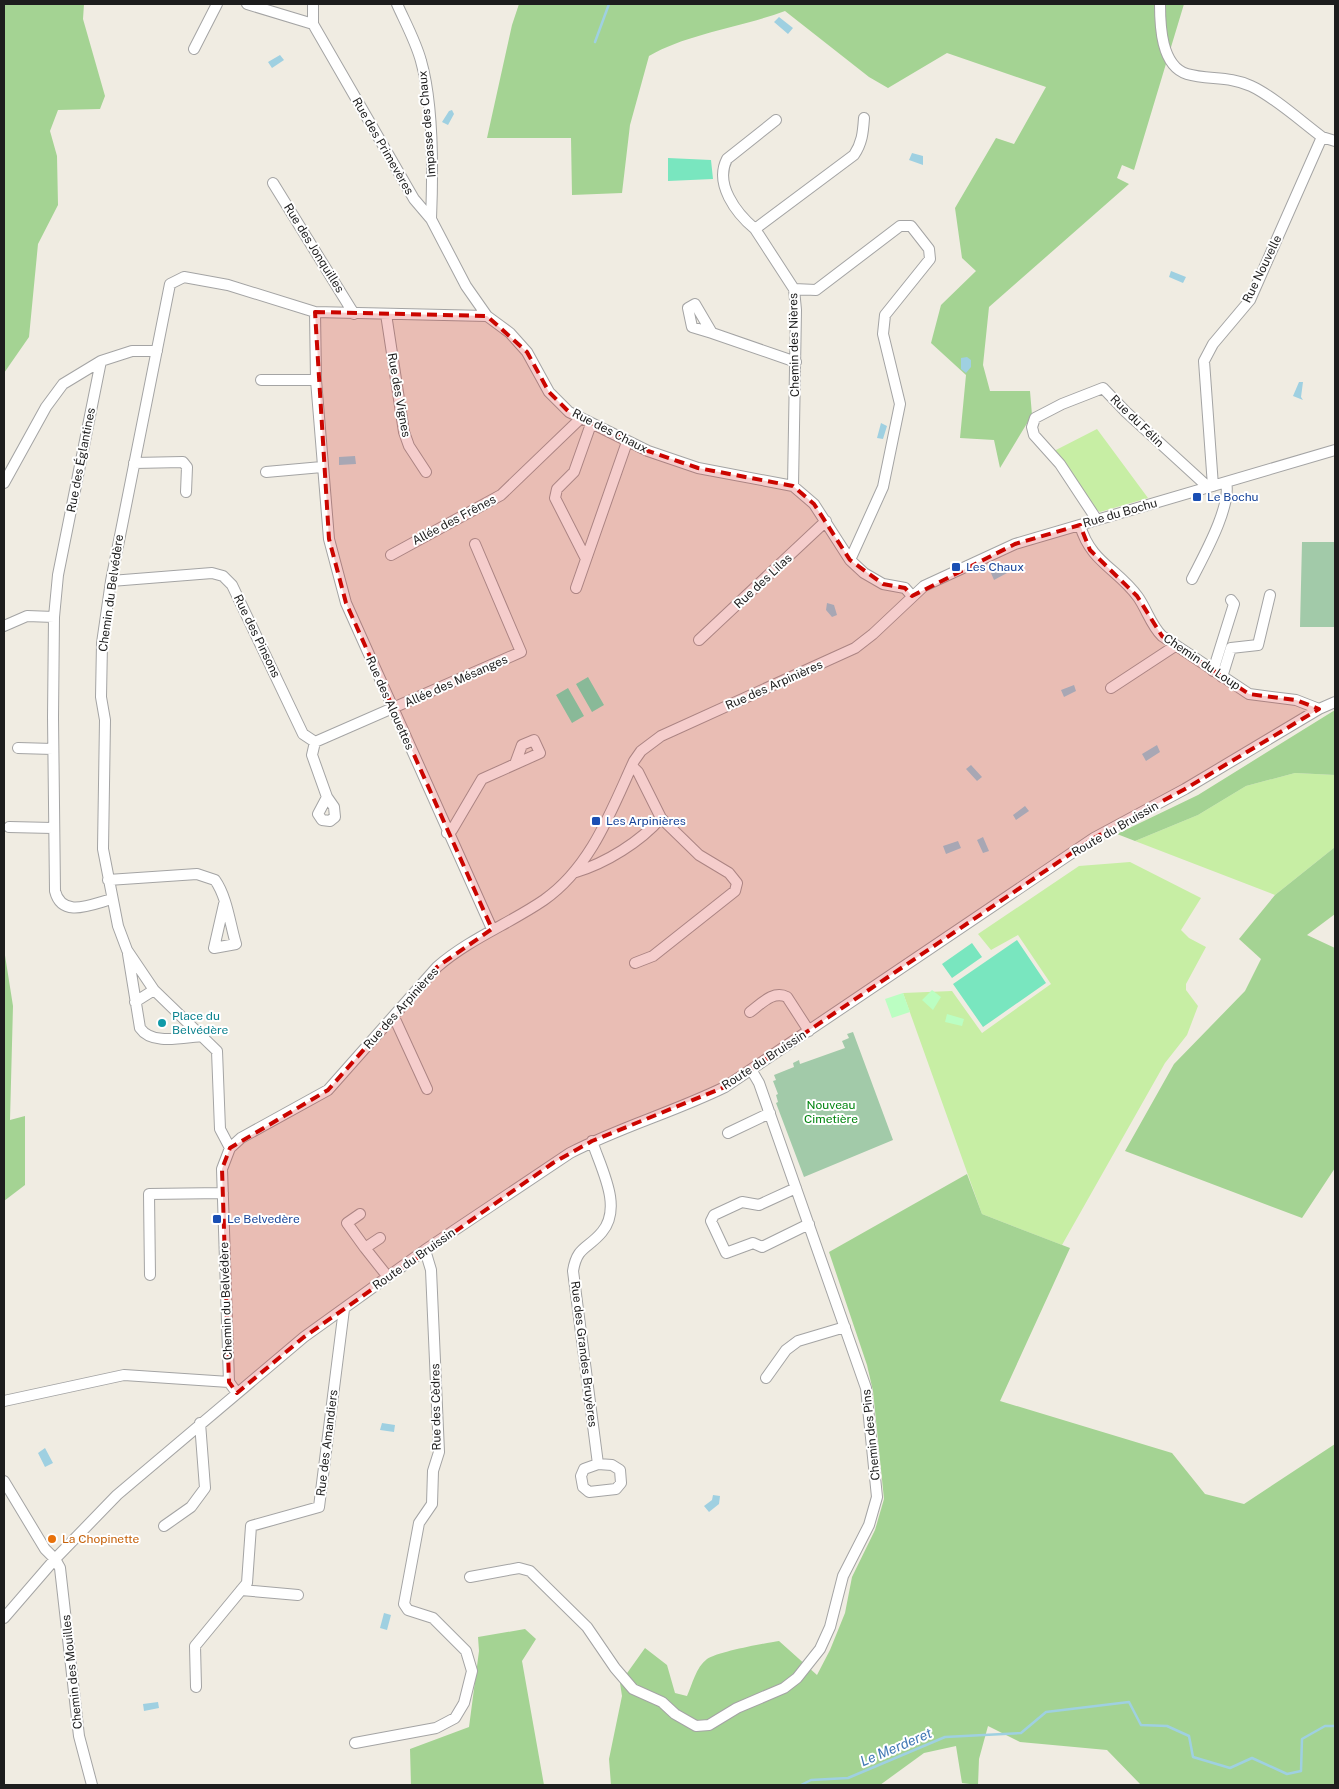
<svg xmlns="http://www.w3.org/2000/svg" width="1339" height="1789" viewBox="0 0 1339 1789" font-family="'Public Sans',sans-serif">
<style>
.grass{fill:#c7eea4}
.forest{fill:#a4d393}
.cemetery{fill:#a2caa9}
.park{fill:#bbfec2}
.pitch{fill:#79e6bf}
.water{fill:#9fd0e1}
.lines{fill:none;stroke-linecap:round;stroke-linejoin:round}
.stream{stroke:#9fd0e1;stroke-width:2.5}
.minor-casing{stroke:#a4a4a4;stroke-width:12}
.minor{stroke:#fff;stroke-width:10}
.marked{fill:#cb0500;fill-opacity:0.2;stroke:#cb0500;stroke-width:4;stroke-dasharray:10 6;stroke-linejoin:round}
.transit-dot{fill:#1a4fb4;stroke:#fff;stroke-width:2}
.culture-dot{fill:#0f9aa8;stroke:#fff;stroke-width:2}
.food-dot{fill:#e8710a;stroke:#fff;stroke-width:2}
.labels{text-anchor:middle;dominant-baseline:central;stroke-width:4;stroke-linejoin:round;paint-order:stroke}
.street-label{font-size:12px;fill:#1d1d1d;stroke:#fff}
.transit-label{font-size:12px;fill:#164399;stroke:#fff;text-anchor:start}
.culture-label{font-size:12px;fill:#0d838f;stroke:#fff;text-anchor:start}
.park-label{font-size:12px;fill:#028510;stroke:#fff}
.food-label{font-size:12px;fill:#c56008;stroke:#fff;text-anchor:start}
.water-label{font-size:14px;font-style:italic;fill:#4279b5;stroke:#fff}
</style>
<rect width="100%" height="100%" fill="#f0ece2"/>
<path class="grass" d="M 1097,429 L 1148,498 L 1100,512 L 1094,508 L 1054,451 Z
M 1295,773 L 1335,775 L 1335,847 L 1275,895 L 1135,841 L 1198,815 L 1246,786 Z
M 1130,862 L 1201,898 L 1181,930 L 1189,938 L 1206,947 L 1186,984 L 1186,990 L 1198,1006 L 1187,1035 L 1165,1063 L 1062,1245 L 982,1214 L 903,993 L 952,991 L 982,1033 L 1051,984 L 1018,935 L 991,950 L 978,934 L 1079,866 Z"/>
<path class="forest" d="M 4,4 L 84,4 L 83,19 L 105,96 L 100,109 L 58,110 L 50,131 L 57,156 L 58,205 L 38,244 L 29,337 L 4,373 Z
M 519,4 L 1184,4 L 1134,170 L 1122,165 L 1117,178 L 1129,184 L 989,307 L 983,365 L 990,391 L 1030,391 L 1032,415 L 1000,468 L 994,440 L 960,438 L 966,375 L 931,343 L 941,305 L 976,271 L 962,258 L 955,208 L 996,138 L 1014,144 L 1046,87 L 947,53 L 888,88 L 869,77 L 785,11 C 742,27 686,34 649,56 L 630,125 L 622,193 L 572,195 L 571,138 L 487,138 L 512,25 Z
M 1335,710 L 1335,775 L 1295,773 L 1246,786 L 1198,815 L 1135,841 L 1117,834 L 1198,795 Z
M 1335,847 L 1335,914 L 1307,935 L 1335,948 L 1335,1168 L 1302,1218 L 1125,1151 L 1174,1064 L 1245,991 L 1261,959 L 1239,939 L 1275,895 Z
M 4,949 L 13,1006 L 10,1120 L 25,1116 L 25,1185 L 4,1201 Z
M 967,1174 L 982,1214 L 1070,1248 L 1000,1401 L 1172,1453 L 1205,1494 L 1244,1504 L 1335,1444 L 1335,1785 L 1141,1785 L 1107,1750 L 1020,1742 L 988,1726 L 979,1759 L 978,1785 L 962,1783 L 956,1746 L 924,1753 L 880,1785 L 611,1785 L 609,1759 L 622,1696 L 620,1683 L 645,1648 L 667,1665 L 675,1693 L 687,1696 C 692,1685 696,1667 707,1659 C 717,1652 765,1643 779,1641 L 817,1675 L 830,1650 L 845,1613 L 852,1577 L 875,1530 L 884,1499 L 873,1391 L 867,1365 L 829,1252 Z
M 525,1629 L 536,1639 L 522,1661 L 544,1785 L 411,1785 L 410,1749 L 469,1727 L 479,1651 L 478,1637 Z"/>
<path class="cemetery" d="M 1302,542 L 1335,542 L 1335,627 L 1300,627 Z
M 853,1032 L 893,1140 L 804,1177 L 776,1103 L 778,1102 L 776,1095 L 778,1094 L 773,1081 L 776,1080 L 774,1075 L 794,1067 L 793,1063 L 799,1060 L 800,1064 L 845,1048 L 842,1041 L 849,1038 L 847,1034 Z"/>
<path class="park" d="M 932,990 L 941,997 L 933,1010 L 922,1000 Z
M 903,993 L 910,1012 L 892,1018 L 885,999 Z
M 947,1014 L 964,1019 L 962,1026 L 945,1022 Z"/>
<path class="pitch" d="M 668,158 L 711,160 L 713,179 L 668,181 Z
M 588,677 L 604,705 L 592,712 L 576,684 Z
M 568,688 L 584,716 L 572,723 L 556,695 Z
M 1017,940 L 1046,983 L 983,1027 L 953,984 Z
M 972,943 L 982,957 L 952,978 L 942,964 Z"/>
<path class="water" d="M 779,17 L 793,28 L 788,34 L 774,22 Z
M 280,55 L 284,60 L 272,68 L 268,62 Z
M 449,111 L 452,110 L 454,114 L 448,125 L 442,122 Z
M 912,153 L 923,156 L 923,165 L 909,160 Z
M 1171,271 L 1186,277 L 1183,283 L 1169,277 Z
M 967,357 L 971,360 L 971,367 L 966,373 L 961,369 L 961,358 Z
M 1299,382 L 1303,382 L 1301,397 L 1303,400 L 1293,396 Z
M 881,423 L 887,426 L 883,439 L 877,438 Z
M 355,456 L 356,464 L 339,465 L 339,457 Z
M 1004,567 L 1007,573 L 994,580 L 991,573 Z
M 827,603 L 834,605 L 837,615 L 832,617 L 826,610 Z
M 1074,685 L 1076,691 L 1064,697 L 1061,690 Z
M 1157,745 L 1160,752 L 1146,761 L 1142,754 Z
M 971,765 L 982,777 L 977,781 L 966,769 Z
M 1025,806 L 1029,811 L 1016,820 L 1013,815 Z
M 983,837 L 989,851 L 983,853 L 977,840 Z
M 958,841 L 961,848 L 946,854 L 943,846 Z
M 382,1423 L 395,1425 L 394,1432 L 380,1430 Z
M 45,1448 L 53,1463 L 45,1467 L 38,1453 Z
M 713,1495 L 720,1496 L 719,1504 L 709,1512 L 704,1506 L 712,1500 Z
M 384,1613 L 391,1615 L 387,1630 L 380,1628 Z
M 158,1702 L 159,1708 L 144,1711 L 143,1704 Z"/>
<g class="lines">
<path class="stream" d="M 595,42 L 609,4
M 801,1785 L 811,1780 L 848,1778 L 945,1737 L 1021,1733 L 1046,1712 L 1129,1702 L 1141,1725 L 1167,1726 L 1189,1736 L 1193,1757 L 1230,1768 L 1252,1758 L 1287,1774 L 1301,1771 L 1302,1739 L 1325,1726 L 1335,1726"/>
<g class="minor-casing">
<path id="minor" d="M 247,4 L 313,24 L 313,4
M 397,4 C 405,22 416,42 421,61 C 434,106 433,171 431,219
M 1160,4 C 1160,25 1161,66 1187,74 C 1208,80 1230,76 1251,86 C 1273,96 1302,122 1322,137 L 1335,141
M 313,24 L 414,199 L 431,219 L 466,286 L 487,316
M 194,49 L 217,4
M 273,183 L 354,314
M 755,229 C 736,213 714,184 727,159 L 776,120
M 794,289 L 816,290 L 900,226 L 911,226 L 929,249 L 930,259 L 885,315 L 883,334 L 900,404 L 883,487 L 850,560
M 315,312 L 316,380 L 329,539 L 346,603 L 492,929
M 386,314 L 404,432 L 409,446 L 426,472
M 712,333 L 692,327 L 688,308 L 695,304 L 712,333 L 796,362
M 261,380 L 316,380
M 134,463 L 183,462 L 187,467 L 186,492
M 266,472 L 322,467
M 4,483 L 46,407 L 63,384 L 101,361
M 793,486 L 796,310 L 794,289 L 755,229 L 854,155 C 862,143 863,133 864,118
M 1213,486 L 1204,361 L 1213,344 L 1250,300 L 1322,137
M 1097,520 L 1060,464 L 1034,435 L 1032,427 L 1035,418 L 1062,404 L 1103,388 L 1126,412 L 1208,487
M 1080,525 C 1090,562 1118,569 1138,597 C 1147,610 1151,625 1162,636 L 1249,694 L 1296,700 L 1319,709
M 391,555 L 501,495 L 580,419
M 586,559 L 555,498 L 557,489 L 574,472 L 591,424
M 1192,579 C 1203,557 1232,506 1226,482
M 111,581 L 212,573 L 223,576 L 232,585 L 303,734 L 315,742 L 521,652 L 475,544
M 576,588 L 627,442
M 4,626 L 27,616 L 54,617
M 699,640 L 826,521
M 1213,671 L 1234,604 L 1231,600
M 1222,677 L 1231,648 L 1258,645 L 1270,595
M 1111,688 L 1175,646
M 315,742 L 312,755 L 327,797 L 318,814 L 322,820 L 330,821 L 335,817 L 334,807 L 327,797
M 18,748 L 53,749
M 9,827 L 53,828
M 447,833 L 452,830 L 482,779 L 540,753 L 534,740 L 522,745 L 515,764
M 576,872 C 606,863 640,842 661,818 L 638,772 L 632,766
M 108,880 L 197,874 L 215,880 C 227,897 230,924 236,944 L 214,948 L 224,904
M 112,899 C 92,904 62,919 55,891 L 53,717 L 54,617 L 58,575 L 101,361 L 132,351 L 157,351
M 128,954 L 140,1028 C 152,1046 184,1037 204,1036
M 635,963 L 653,956 L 735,891 L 737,883 L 729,873 L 699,855 L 661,818
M 135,1002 L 154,990
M 750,1012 C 761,1004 773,990 787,997 L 809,1031
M 394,1017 L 427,1089
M 728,1133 L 770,1113
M 592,1141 C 601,1169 623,1207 602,1232 C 588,1249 577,1246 573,1271 L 598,1464 L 612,1465 L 620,1470 L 621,1483 L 616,1489 L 589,1492 L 583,1487 L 581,1476 L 584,1469 L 598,1464
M 230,1148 L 220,1129 L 217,1051 L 154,990 L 127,950 L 118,926 L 103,849 L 105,720 L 101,697 L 102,643 L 111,581 L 170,284 L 184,277 L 228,285 L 315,312 L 487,316 L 510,333 L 527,352 L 549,392 L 569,412 L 648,451 L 698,468 L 793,486 L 814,504 L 850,560 L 864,573 L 883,584 L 905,588 L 912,596
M 796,1188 L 759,1205 L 742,1202 L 714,1215 L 711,1221 L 726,1253 L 753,1243 L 762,1247 L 809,1224
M 360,1214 L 347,1223 L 365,1248
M 380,1238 L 365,1248 L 388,1277
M 150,1275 L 149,1194 L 223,1193
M 766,1378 L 786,1350 L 798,1341 L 845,1327
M 237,1393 L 229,1382 L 222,1169 L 230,1148 L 241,1138 L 328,1090 L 437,967 C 469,939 509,924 544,900 C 591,867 611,811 634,761 L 641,751 L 661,736 L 855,648 L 873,634 L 924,586 L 1015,544 L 1335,450
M 4,1401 L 124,1375 L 229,1382
M 4,1481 L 45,1549 L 55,1559 L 60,1568 L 79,1736 L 92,1785
M 164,1526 L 191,1507 L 205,1488 L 200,1423
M 470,1577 L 519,1568 L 530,1571 L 587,1627 L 615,1668 L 633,1689 L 662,1702 L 675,1714 L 696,1726 L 709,1725 L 737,1708 L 784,1688 L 797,1678 L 820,1649 L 830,1627 L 843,1576 L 869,1525 L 877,1497 L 866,1388 L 759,1083 L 752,1071
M 241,1590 L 298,1595
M 4,1618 L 55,1559 L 117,1495 L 304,1337 L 425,1250 L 570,1153 C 620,1127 674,1112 725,1087 L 1094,838 L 1185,789 L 1319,709 L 1335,702
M 196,1687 L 195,1646 L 247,1583 L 251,1526 L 319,1507 L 344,1309
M 355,1743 L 436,1728 L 455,1718 L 464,1703 L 472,1671 L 466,1651 L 433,1618 L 408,1610 L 404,1604 L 419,1523 L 432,1504 L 433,1471 L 439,1452 L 431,1270 L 425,1250"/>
</g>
<use href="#minor" class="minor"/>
</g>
<path class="marked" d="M 315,312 L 487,316 L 527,352 L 549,392 L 569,412 L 648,451 L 698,468 L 793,486 L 814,504 L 850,560 L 883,584 L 905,588 L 912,596 L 1015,544 L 1080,525 L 1090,550 L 1137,596 L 1162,636 L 1249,694 L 1296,700 L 1319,709 L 1185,789 L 1094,838 L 725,1087 L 592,1141 L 553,1163 L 304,1337 L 237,1393 L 229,1382 L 222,1169 L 230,1148 L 328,1090 L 437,967 L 492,929 L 346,603 L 329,539 Z"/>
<g class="transit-dot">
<rect x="1192" y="492" width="10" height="10" rx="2.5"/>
<rect x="951" y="562" width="10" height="10" rx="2.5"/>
<rect x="591" y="816" width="10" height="10" rx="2.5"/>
<rect x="212" y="1214" width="10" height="10" rx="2.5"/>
</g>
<circle class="culture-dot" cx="162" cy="1023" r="5"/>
<circle class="food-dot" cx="52" cy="1539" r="5"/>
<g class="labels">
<g class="street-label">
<text transform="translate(427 124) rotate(-95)">Impasse des Chaux</text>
<text transform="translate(383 146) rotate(60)">Rue des Primevères</text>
<text transform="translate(314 248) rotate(58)">Rue des Jonquilles</text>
<text transform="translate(1262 269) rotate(-64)">Rue Nouvelle</text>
<text transform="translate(794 345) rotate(-91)">Chemin des Nières</text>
<text transform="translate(399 395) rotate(80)">Rue des Vignes</text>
<text transform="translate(1137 421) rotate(44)">Rue du Félin</text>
<text transform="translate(610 431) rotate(27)">Rue des Chaux</text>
<text transform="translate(81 460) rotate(-79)">Rue des Églantines</text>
<text transform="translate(1120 513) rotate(-16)">Rue du Bochu</text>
<text transform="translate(454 520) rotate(-28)">Allée des Frênes</text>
<text transform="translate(763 581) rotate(-43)">Rue des Lilas</text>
<text transform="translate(111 593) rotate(-82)">Chemin du Belvédère</text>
<text transform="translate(257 636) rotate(64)">Rue des Pinsons</text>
<text transform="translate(1202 662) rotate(34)">Chemin du Loup</text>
<text transform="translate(456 681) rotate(-24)">Allée des Mésanges</text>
<text transform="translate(774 685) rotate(-24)">Rue des Arpinières</text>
<text transform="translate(390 703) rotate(66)">Rue des Alouettes</text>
<text transform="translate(1115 829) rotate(-30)">Route du Bruissin</text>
<text transform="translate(401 1008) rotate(-48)">Rue des Arpinières</text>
<text transform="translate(764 1060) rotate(-33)">Route du Bruissin</text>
<text transform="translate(414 1259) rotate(-35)">Route du Bruissin</text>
<text transform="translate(226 1301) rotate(-92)">Chemin du Belvédère</text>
<text transform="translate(584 1354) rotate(83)">Rue des Grandes Bruyères</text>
<text transform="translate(436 1407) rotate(-91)">Rue des Cèdres</text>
<text transform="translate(871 1435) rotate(-96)">Chemin des Pins</text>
<text transform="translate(327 1443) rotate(-83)">Rue des Amandiers</text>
<text transform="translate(72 1672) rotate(-96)">Chemin des Mouilles</text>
</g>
<g class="transit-label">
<text x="1207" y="497">Le Bochu</text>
<text x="966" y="567">Les Chaux</text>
<text x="606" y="821">Les Arpinières</text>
<text x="227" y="1219">Le Belvedère</text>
</g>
<g class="culture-label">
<text x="172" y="1016">Place du<tspan x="172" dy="14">Belvédère</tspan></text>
</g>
<g class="park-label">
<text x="831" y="1105">Nouveau<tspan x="831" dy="14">Cimetière</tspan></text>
</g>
<g class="food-label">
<text x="62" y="1539">La Chopinette</text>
</g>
<g class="water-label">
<text transform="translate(896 1747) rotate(-23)">Le Merderet</text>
</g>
</g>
<rect width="1339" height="1789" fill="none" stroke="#1d1d1d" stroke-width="10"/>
</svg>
